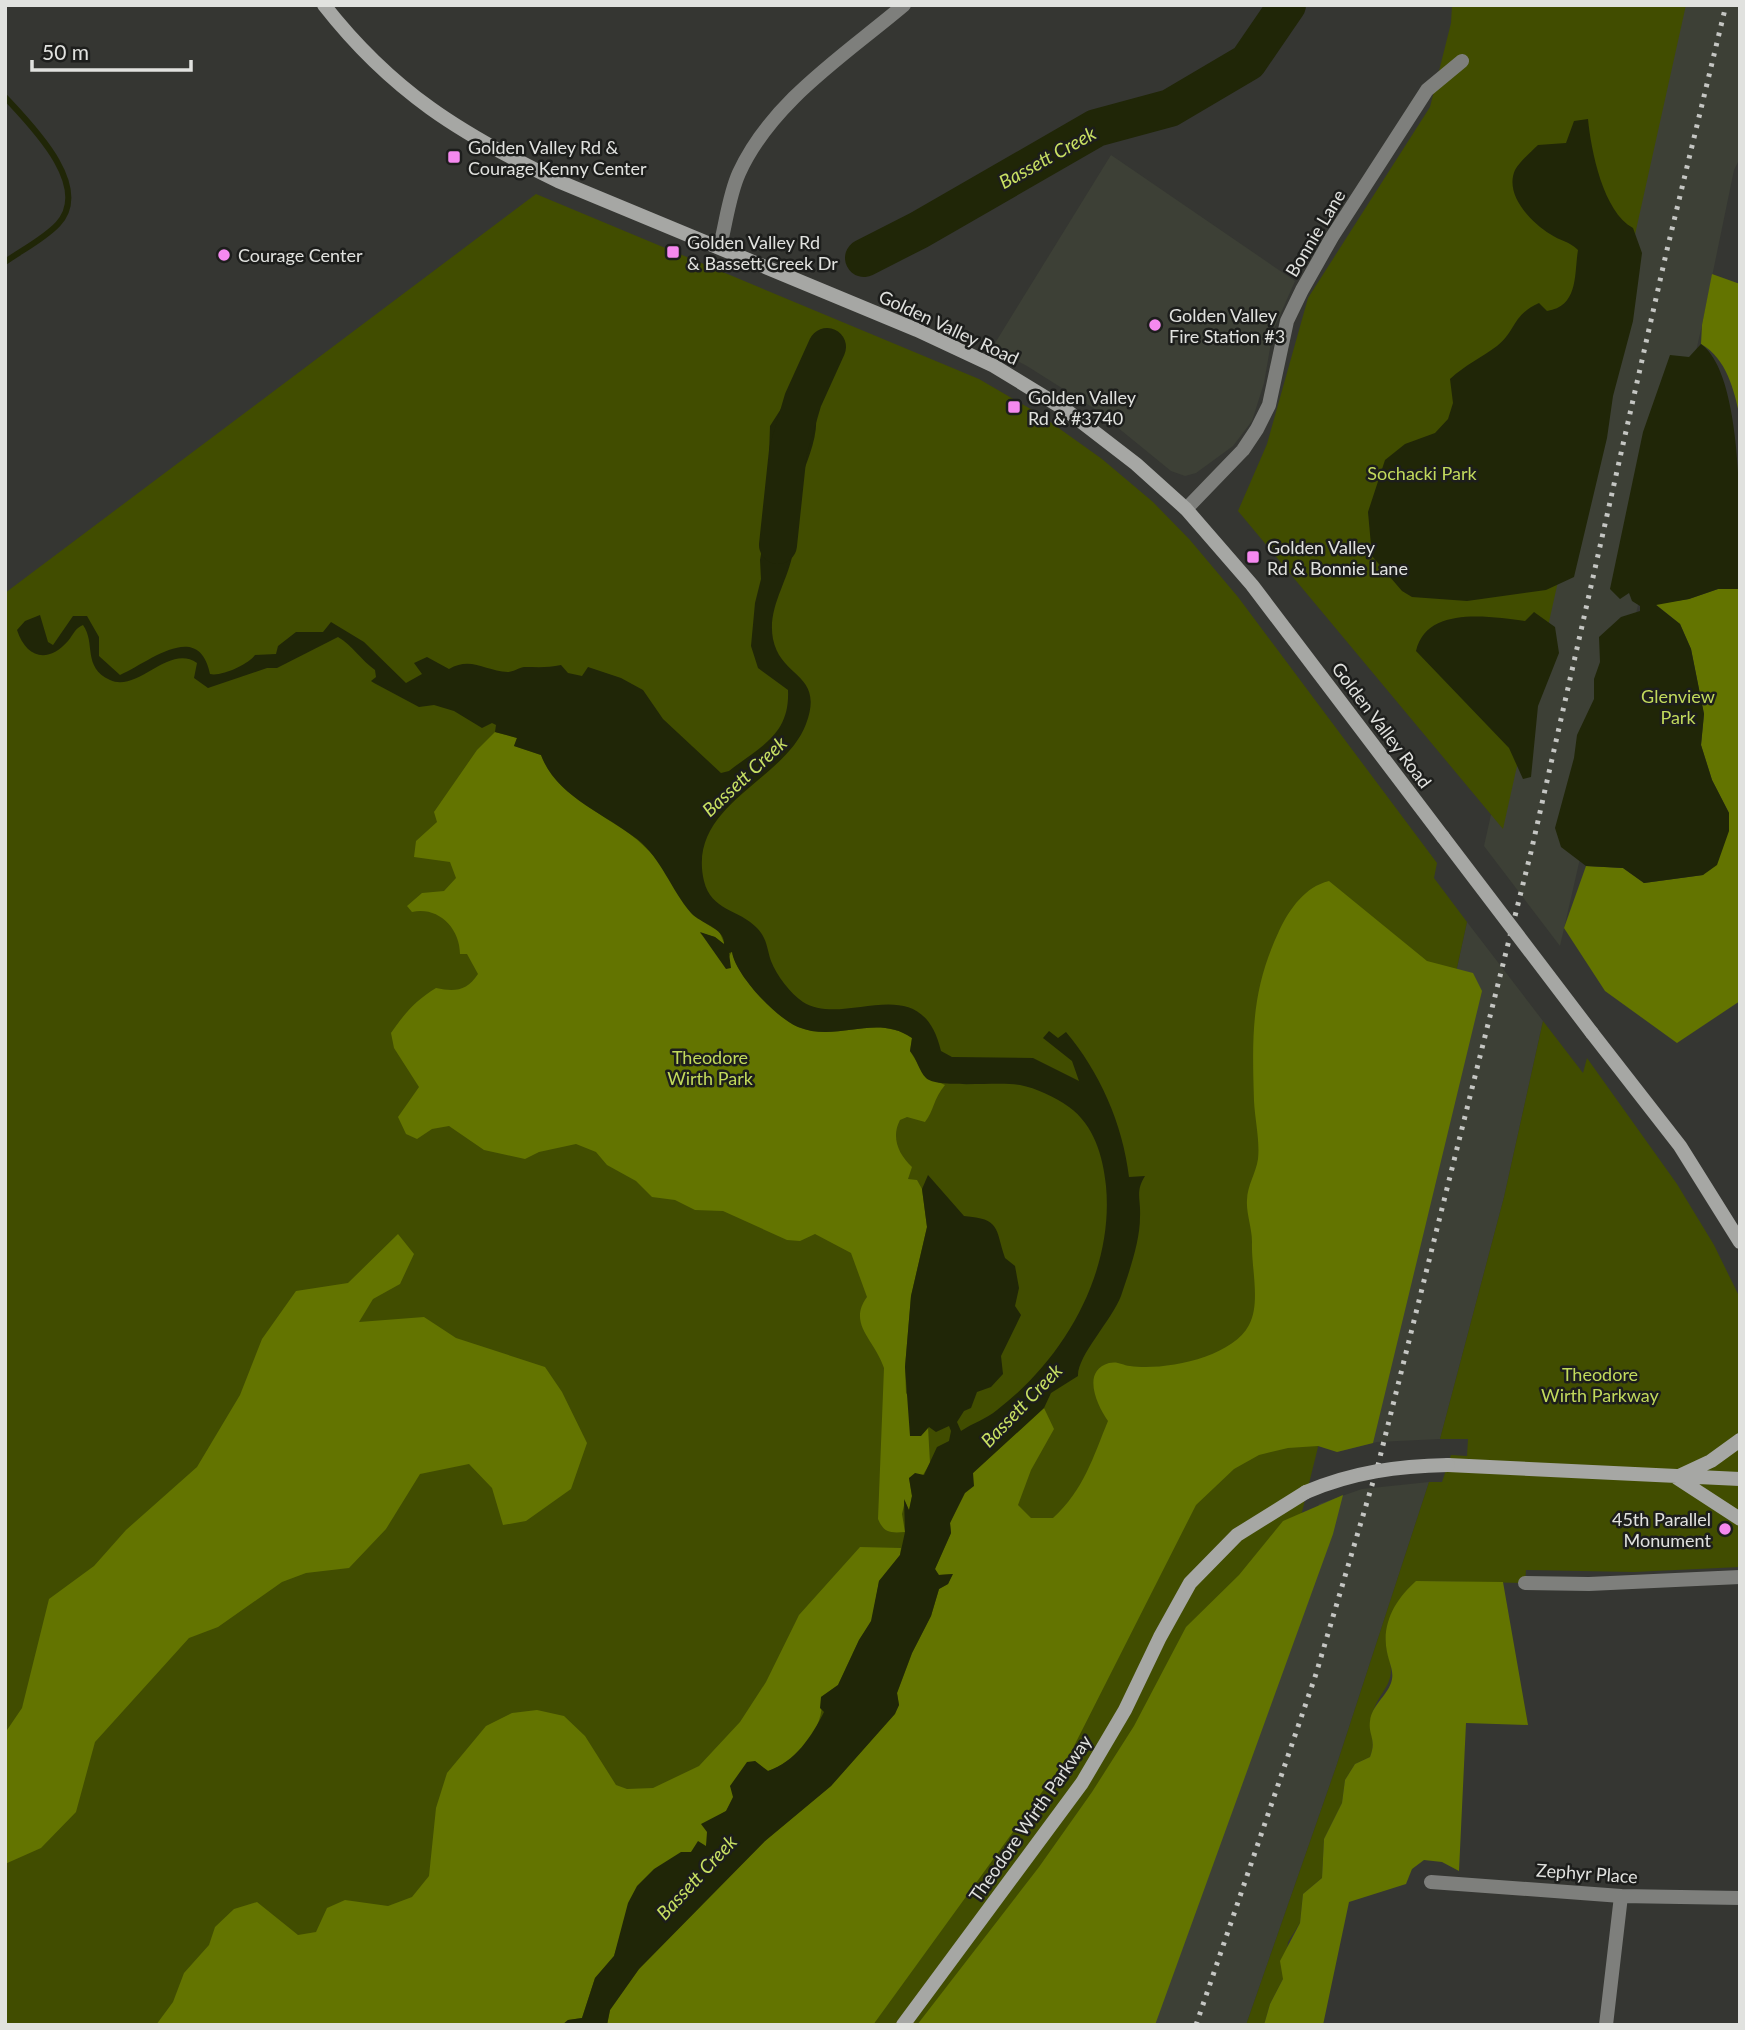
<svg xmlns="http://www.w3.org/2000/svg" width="1745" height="2030" viewBox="0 0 1745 2030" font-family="Lato,sans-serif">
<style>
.built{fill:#3d4036}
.green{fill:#414d00}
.forest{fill:#637400}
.water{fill:#202607}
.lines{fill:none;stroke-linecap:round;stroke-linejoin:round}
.stream{stroke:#202607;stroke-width:6}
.river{stroke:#202607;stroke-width:38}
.street{stroke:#7e7f7c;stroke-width:14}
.secondary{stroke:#a6a7a4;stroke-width:14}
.rail{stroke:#c5c6c3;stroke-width:5;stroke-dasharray:3.5 7;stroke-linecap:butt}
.secondary-bridge{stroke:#a6a7a4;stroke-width:14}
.poi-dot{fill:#f589ef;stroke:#1d1e1c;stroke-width:2.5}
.labels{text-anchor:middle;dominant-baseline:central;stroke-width:5;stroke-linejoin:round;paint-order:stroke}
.poi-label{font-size:18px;fill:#e1e2df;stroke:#1d1e1c;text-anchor:start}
.street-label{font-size:18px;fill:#e1e2df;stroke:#1d1e1c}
.park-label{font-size:18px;fill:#c2da5c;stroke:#1d1e1c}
.water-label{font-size:19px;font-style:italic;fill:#c9e163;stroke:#1d1e1c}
</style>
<rect width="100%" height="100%" fill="#353632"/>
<path class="built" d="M 1672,5 L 1740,5 L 1740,158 L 1734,170 L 1702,325 L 1560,946 L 1484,846 Z
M 1111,155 L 1295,281 L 1273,331 L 1264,383 L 1252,421 L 1233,446 L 1196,473 L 1185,476 L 1171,471 L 1095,409 L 1027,366 L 992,348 Z
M 1467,922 L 1543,1021 L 1504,1197 L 1440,1439 L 1377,1442 L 1337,1452 L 1433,1078 Z
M 1429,1482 L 1336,1767 L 1246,2025 L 1141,2025 L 1319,1504 L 1362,1489 Z"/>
<path class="green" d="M 1452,5 L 1686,5 L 1503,829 L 1238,511 L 1267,444 L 1308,298 L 1430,107 L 1451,23 Z
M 536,194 L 979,379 L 1039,414 L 1102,459 L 1153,502 L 1190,540 L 1238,597 L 1437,863 L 1434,878 L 1467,922 L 1433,1078 L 1318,1447 L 1302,1512 L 1141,2025 L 5,2025 L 5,593 Z
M 1543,1021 L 1583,1073 L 1587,1058 L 1677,1184 L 1714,1245 L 1740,1298 L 1740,1567 L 1634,1572 L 1526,1570 L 1525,1583 L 1416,1581 L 1387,1652 C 1400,1686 1377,1689 1371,1719 C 1368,1733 1377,1740 1370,1757 L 1355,1764 L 1345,1780 L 1342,1803 L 1324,1839 L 1322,1878 L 1303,1894 L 1300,1923 L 1288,1942 L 1283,1979 L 1270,2004 L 1264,2025 L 1246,2025 L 1336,1767 L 1429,1482 L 1442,1482 L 1451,1455 L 1467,1456 L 1468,1439 L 1440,1439 L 1504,1197 Z"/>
<path class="forest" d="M 1712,274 L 1740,284 L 1740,417 C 1734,390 1727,359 1701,344 L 1702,325 Z
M 1718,589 L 1740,589 L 1740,1001 L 1677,1043 L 1605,991 L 1564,928 L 1586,866 L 1623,868 L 1644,883 L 1703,875 L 1729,813 L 1712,780 L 1701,745 L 1704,714 L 1691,649 L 1680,624 L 1655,604 L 1689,599 Z
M 495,732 L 517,738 L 514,746 L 541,755 C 558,802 618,817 649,851 C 676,878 682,914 719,931 L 725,945 L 715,937 L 700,933 L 729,957 L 732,951 C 734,966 750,986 760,996 C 771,1008 783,1020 798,1027 C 837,1043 876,1013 912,1038 L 910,1051 L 926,1077 L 945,1085 C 933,1099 934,1111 925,1122 L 907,1117 L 900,1120 C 891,1137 898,1154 912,1167 L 908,1179 L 917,1180 L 922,1189 L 927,1227 L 911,1296 L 905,1367 L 906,1393 L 928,1427 L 930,1463 L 923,1475 L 909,1478 L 912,1496 L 909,1511 L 905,1501 L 902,1514 L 905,1532 C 890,1533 884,1533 878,1519 L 884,1368 C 875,1340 847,1324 867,1297 L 851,1253 L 815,1234 L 800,1241 L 787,1240 L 723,1211 L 695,1210 L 675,1200 L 652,1197 L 636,1181 L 607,1165 L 596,1152 L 576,1144 L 539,1152 L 525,1159 L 484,1150 L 449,1126 L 432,1129 L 417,1139 L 406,1134 L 398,1117 L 419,1087 L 394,1048 L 391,1033 C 404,1014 416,1000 436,988 C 455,992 467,991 478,974 L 467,954 L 460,954 C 460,927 437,906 412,912 L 407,906 L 422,893 L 444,891 L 456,878 L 450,862 L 414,857 L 416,841 L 437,822 L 434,812 L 477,750 Z
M 1329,881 L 1427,961 L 1473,973 L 1482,991 L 1373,1443 L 1337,1452 L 1318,1446 L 1288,1448 L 1259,1455 L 1234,1469 L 1196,1505 L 1071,1752 L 873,2025 L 607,2025 L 610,2010 L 639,1969 L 765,1841 L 831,1786 L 894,1714 L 899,1705 L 897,1693 L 912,1653 L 931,1616 L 939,1589 L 948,1584 L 952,1574 L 938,1575 L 935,1569 L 951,1533 L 950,1523 L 973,1473 L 1044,1408 L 1054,1429 L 1031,1470 L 1018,1505 L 1031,1518 L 1053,1518 C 1084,1490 1093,1457 1108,1421 C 1097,1405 1081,1371 1109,1363 C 1118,1361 1122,1365 1130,1366 C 1163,1371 1232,1358 1249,1325 C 1261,1303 1251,1267 1252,1242 C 1252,1228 1246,1213 1247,1200 C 1247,1186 1256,1173 1258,1159 C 1260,1141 1255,1120 1254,1101 C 1252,1035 1251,991 1279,931 C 1290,908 1305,887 1329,881 Z
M 398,1234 L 414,1254 L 400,1284 L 373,1299 L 359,1322 L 424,1317 L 456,1338 L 545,1367 L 562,1392 L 587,1443 L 571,1489 L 526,1521 L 503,1525 L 492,1488 L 469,1464 L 420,1474 L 386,1529 L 349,1568 L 306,1573 L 282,1582 L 218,1627 L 189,1638 L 95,1742 L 76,1812 L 41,1848 L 5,1864 L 5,1733 L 22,1708 L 49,1599 L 94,1566 L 126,1530 L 197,1467 L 240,1395 L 262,1339 L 296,1291 L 348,1283 Z
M 1343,1495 L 1333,1534 L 1155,2025 L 917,2025 L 1039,1867 L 1092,1792 L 1134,1726 L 1186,1627 L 1239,1575 L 1283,1521 Z
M 860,1547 L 901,1548 L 900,1555 L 879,1581 L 872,1621 L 859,1640 L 838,1685 L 821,1697 C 827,1727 796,1762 768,1771 L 755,1761 L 726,1811 L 713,1819 L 706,1846 L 691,1852 L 622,1931 L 614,1956 L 595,1978 L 582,2018 L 568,2020 L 562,2025 L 156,2025 L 173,2002 L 184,1973 L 209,1945 L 215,1927 L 234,1909 L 257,1902 L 298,1935 L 316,1932 L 327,1908 L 345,1900 L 388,1906 L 412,1897 L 429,1876 L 436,1808 L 447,1773 L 486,1726 L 512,1713 L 537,1710 L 564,1716 L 585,1736 L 616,1785 L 627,1789 L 653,1788 L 699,1766 L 740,1722 L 766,1682 L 799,1615 Z
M 1416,1581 L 1503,1582 L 1528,1725 L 1466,1723 L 1459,1871 L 1442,1862 L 1424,1860 L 1412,1869 L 1406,1884 L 1349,1902 L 1323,2025 L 1264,2025 L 1270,2004 L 1283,1979 L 1280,1961 L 1300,1923 L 1303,1894 L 1322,1878 L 1324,1839 L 1342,1803 L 1345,1780 L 1355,1764 L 1370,1757 C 1377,1739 1368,1736 1370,1721 C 1372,1705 1386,1697 1391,1683 C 1395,1672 1389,1663 1387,1652 C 1381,1623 1396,1599 1416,1581 Z"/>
<path class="water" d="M 1588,119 C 1591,150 1603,212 1633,228 L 1642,253 L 1633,321 L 1613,396 L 1607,438 L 1574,577 L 1546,590 L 1467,601 L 1412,597 L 1402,591 L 1372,556 L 1368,512 L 1385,460 L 1405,444 L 1435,433 L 1448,419 L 1453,403 L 1450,379 C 1465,365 1481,358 1497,346 C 1516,331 1512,315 1539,303 L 1547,311 C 1579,306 1574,274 1578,250 C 1569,241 1560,241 1550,234 C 1531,222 1504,195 1515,170 C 1520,161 1531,152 1538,145 L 1566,143 L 1574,121 Z
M 819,344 L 835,350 L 829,377 L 814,404 C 822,432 807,460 798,486 L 775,482 L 769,455 L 770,426 L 814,357 Z
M 1701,344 C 1745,376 1740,530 1740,589 L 1718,589 L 1689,599 L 1656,605 L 1680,624 L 1691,649 L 1704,714 L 1701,745 L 1712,780 L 1729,813 L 1729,831 L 1717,865 L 1703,875 L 1644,883 L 1623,868 L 1586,866 L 1561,847 L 1555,828 L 1574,758 L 1577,735 L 1594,699 L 1594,679 L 1600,662 L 1599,637 L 1621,617 L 1640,611 L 1640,606 L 1632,601 L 1629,593 L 1620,599 L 1610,589 L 1643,432 L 1670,355 L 1689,357 Z
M 777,493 L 790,495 C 789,504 787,513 787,521 C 787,532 794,542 793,552 C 788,582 767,608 773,639 C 781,679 825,673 806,724 C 785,781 686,805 704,881 C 711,911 739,909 757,928 C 767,938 767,949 771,961 C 777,976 790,993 803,1002 C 846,1029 921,966 941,1051 L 952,1057 L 1033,1058 L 1079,1081 L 1072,1061 L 1043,1038 L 1049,1031 L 1058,1038 L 1066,1032 C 1099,1071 1123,1124 1129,1177 L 1145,1176 C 1135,1192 1141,1199 1140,1217 C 1140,1242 1129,1272 1121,1296 C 1112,1320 1077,1356 1078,1376 L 1051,1393 L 1044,1408 L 973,1473 L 974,1486 L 965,1493 L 950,1523 L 951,1533 L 935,1569 L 939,1575 L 953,1574 L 948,1584 L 939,1589 L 931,1616 L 912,1653 L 897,1693 L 899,1705 L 895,1714 L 831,1786 L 765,1841 L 639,1969 L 610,2010 L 607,2025 L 562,2025 L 568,2020 L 582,2018 L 595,1978 L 614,1956 L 628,1903 L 637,1886 L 654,1869 L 681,1852 L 691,1852 L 698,1841 L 706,1846 L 707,1832 L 701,1824 L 726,1811 L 733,1797 L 730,1786 L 747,1762 L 755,1761 L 768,1771 C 795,1762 812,1736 824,1712 L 820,1708 L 821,1697 L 838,1685 L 859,1640 L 871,1621 L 879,1581 L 900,1555 L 905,1532 L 904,1499 L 909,1510 L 912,1496 L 909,1478 L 915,1473 L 924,1475 L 937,1447 L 949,1441 L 951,1431 L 949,1426 L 936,1432 L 929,1427 L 921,1436 L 910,1436 L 905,1367 L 911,1296 L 927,1227 L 922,1189 L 928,1175 L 964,1216 C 1001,1219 995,1228 1005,1258 L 1015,1266 L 1019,1288 L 1015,1306 L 1021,1315 L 1001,1356 L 1003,1374 L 991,1387 L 977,1392 L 971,1408 L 964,1411 L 957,1422 L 961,1431 C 973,1423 986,1419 997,1410 C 1065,1358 1114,1272 1106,1186 C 1103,1156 1094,1125 1069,1107 C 1055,1097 1036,1088 1020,1085 C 1000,1081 938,1089 926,1078 C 919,1071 917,1059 910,1051 L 912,1038 C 876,1013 837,1043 798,1027 C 783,1020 771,1008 760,997 C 750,986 734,966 732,952 L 729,953 L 731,968 L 726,969 L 700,932 L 715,937 L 724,944 C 725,928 701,924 691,913 C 671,890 662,859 637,839 C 605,814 556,796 541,755 L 514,746 L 517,738 L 495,732 L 496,725 L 492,723 L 482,728 L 454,711 L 434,705 L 419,707 L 374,683 L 371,681 L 376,677 L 375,670 C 361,660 353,646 338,637 L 277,668 L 267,668 L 208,688 L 194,678 L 197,663 C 169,643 138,693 110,680 C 82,667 96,643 83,625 C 74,629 74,634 68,641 C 48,664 26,658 17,630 L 25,621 L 40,615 L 48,642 L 53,645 L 73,616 L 87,616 L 99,637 L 99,656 L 120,675 C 149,662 199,619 210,674 C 221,677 249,664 255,655 L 276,654 L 278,646 L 296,632 L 323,632 L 331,622 L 364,642 L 406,683 L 422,674 L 414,663 L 427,657 L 449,669 C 471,656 485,671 508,672 C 513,672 518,668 524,667 C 537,667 548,668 561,665 L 568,673 L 582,676 L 588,667 L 621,678 L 643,690 L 663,719 L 721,773 L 729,771 C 761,746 790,735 788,690 L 758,668 L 751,646 L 755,603 L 761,579 L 760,560 L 763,543 L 773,525 Z
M 1534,612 L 1555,627 L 1559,653 L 1538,706 L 1531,777 L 1523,779 L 1509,748 L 1416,651 C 1427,605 1491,617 1525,621 Z"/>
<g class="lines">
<path class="stream" d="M 5,97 C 30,124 93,186 58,224 C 44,239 22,250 5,262"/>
<path class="river" d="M 864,258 L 919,230 L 1096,128 L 1170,108 L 1248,62 L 1287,5
M 778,545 L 788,451 L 803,400 L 827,347"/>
<path class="street" d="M 720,246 C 726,223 729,195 739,173 C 772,101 845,55 904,5
M 1186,509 L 1243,450 L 1257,429 L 1269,405 L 1287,321 L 1302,290 L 1332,237 L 1427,90 L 1462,61
M 1525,1583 L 1589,1584 L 1740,1577
M 1431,1882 L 1621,1896 L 1740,1898
M 1606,2025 L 1621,1896"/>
<path class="secondary" d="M 324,5 C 392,92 461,134 558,181 L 917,330 L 994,366 L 1066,410 L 1136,464 L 1186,509 L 1252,585 L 1443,837
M 1592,1033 L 1680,1146 L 1740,1242
M 1448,1465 L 1740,1479
M 1681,1475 L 1711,1461 L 1740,1440
M 1677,1478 L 1740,1519
M 903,2025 L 1082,1783 L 1125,1710 L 1160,1637 L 1190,1583 L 1237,1535 L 1306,1492"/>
<path class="rail" d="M 1196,2025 L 1316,1674 L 1378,1465 L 1531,852 L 1666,254 L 1726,5"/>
<path class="secondary-bridge" d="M 1443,837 L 1592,1033
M 1306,1492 C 1353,1472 1398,1466 1448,1465"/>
</g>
<g class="poi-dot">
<rect x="447" y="150" width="14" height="14" rx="3.5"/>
<rect x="666" y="245" width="14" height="14" rx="3.5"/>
<circle cx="224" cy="255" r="7"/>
<circle cx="1155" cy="325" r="7"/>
<rect x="1007" y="400" width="14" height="14" rx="3.5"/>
<rect x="1246" y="550" width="14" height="14" rx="3.5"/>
<circle cx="1725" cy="1529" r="7"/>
</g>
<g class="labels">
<g class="poi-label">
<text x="468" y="147">Golden Valley Rd &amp;<tspan x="468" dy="21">Courage Kenny Center</tspan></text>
<text x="687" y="242">Golden Valley Rd<tspan x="687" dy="21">&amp; Bassett Creek Dr</tspan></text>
<text x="238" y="255">Courage Center</text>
<text x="1169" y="315">Golden Valley<tspan x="1169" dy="21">Fire Station #3</tspan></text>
<text x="1028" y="397">Golden Valley<tspan x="1028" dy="21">Rd &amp; #3740</tspan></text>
<text x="1267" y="547">Golden Valley<tspan x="1267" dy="21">Rd &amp; Bonnie Lane</tspan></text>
<text x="1711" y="1519" text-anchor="end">45th Parallel<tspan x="1711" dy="21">Monument</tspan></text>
</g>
<g class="street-label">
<text transform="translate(1315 233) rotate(-59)">Bonnie Lane</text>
<text transform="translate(949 327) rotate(25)">Golden Valley Road</text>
<text transform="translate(1382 725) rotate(53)">Golden Valley Road</text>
<text transform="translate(1030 1818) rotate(-55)">Theodore Wirth Parkway</text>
<text transform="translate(1587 1873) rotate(4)">Zephyr Place</text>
</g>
<g class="park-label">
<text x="1422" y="473">Sochacki Park</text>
<text x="1678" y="696">Glenview<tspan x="1678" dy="21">Park</tspan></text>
<text x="710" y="1057">Theodore<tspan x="710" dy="21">Wirth Park</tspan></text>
<text x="1600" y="1374">Theodore<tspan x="1600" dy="21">Wirth Parkway</tspan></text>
</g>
<g class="water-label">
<text transform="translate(1047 157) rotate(-29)">Bassett Creek</text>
<text transform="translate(744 776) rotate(-43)">Bassett Creek</text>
<text transform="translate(1021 1405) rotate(-46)">Bassett Creek</text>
<text transform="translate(696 1877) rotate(-47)">Bassett Creek</text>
</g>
</g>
<rect width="1745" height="2030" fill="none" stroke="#e1e2df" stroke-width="14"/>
<path d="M32 60v10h159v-10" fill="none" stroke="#e1e2df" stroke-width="3.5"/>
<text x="42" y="60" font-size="21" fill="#e1e2df" stroke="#1d1e1c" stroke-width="5" paint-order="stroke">50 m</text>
</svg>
